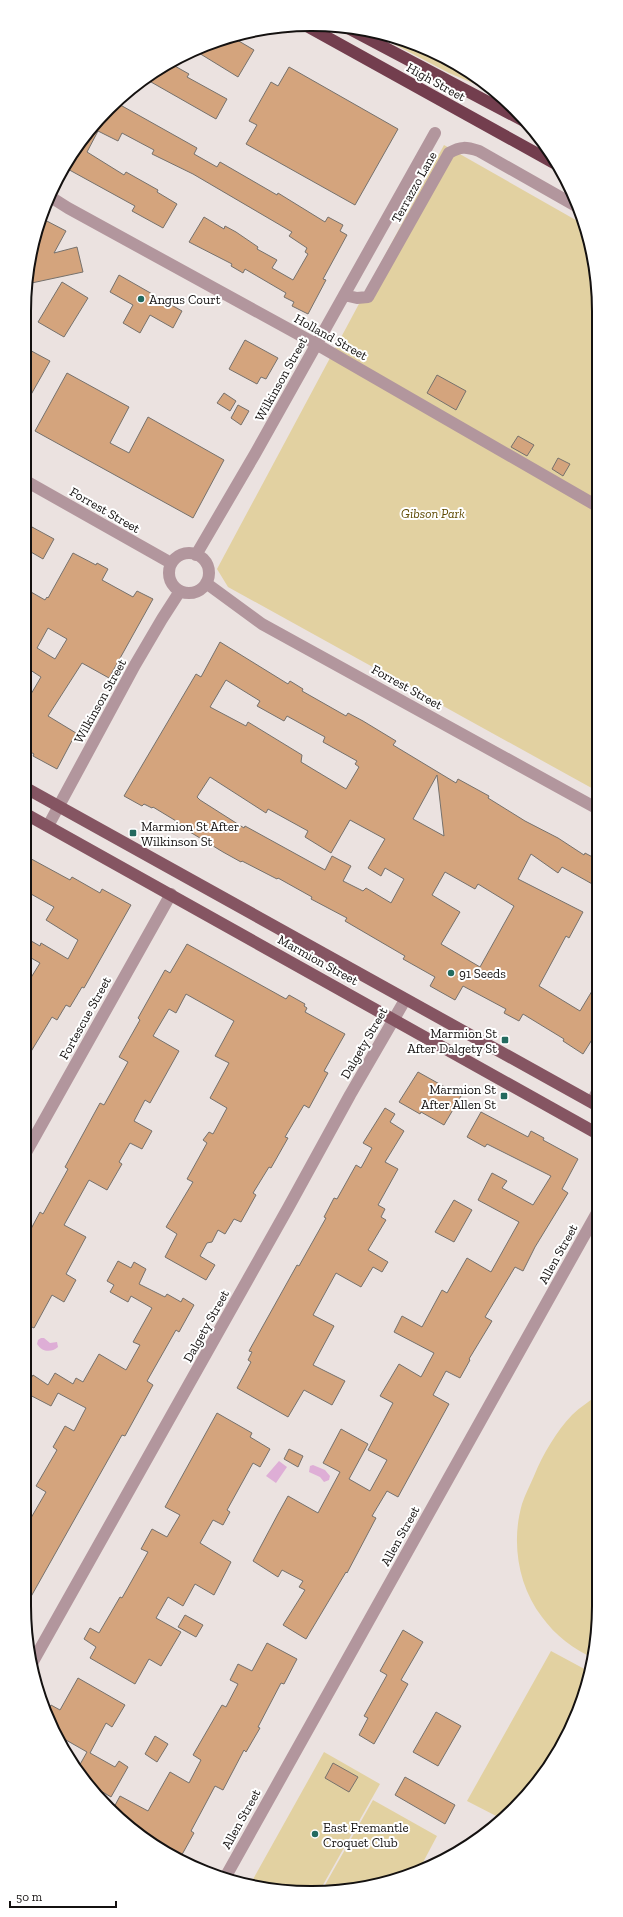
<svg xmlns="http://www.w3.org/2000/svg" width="623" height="1917" viewBox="0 0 623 1917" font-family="'Zilla Slab',serif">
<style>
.green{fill:#e2d1a1}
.water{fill:#deaed6}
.building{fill:#d4a47d;stroke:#76716c;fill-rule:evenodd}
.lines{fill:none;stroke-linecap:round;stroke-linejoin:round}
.minor{stroke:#b2969d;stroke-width:12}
.major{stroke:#855562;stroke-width:12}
.highway{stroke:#733e4e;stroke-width:12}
.poi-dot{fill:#236a5f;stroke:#fff;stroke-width:1.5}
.labels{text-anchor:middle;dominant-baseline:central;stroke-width:4;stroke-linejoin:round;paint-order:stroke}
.street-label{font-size:13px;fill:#141110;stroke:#fff}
.poi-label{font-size:13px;fill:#141110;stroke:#fff;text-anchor:start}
.park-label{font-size:13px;font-style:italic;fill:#5d4800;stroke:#fff}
.rim{fill:none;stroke:#141110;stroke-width:2}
</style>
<rect width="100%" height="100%" fill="#ebe2e0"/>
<path class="green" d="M 367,30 L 455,62 L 494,92 L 449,73 Z
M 444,145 L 581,223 L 597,274 L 597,791 L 228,587 L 217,569 Z
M 599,1394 L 599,1605 L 594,1658 C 574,1650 555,1635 542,1617 C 518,1586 511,1542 522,1504 C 525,1495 530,1485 534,1476 C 543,1454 556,1432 572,1415 C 580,1407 590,1401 599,1394 Z
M 551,1651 L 590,1672 C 586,1686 583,1702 577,1716 C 560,1754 534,1793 502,1819 L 467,1801 Z
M 324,1752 L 380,1784 L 319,1892 L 274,1891 L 251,1883 Z
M 373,1800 L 437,1836 L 420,1868 L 386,1883 L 331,1892 L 321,1892 Z"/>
<path class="water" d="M 41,1338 L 44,1338 L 50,1343 L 57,1342 L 58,1347 C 51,1353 42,1352 37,1344 L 38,1340 Z
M 279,1461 L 287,1467 L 276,1483 L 266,1476 Z
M 313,1465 L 325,1470 L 330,1476 L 329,1480 L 324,1482 L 320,1477 L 309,1472 L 310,1466 Z"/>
<path class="building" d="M 232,37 L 254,50 L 238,77 L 194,50 L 202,46 Z
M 165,65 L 171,69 L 173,65 L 189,74 L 187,77 L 227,99 L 216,119 L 144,78 Z
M 289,67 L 398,129 L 355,205 L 246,144 L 257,125 L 249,121 L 271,82 L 278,86 Z
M 115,102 L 197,148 L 194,154 L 217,167 L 220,162 L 277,195 L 278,193 L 325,222 L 328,217 L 343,225 L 340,231 L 347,235 L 323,279 L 326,280 L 308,314 L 292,306 L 294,302 L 284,297 L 286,293 L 245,269 L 243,273 L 231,266 L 232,264 L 189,242 L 204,217 L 224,229 L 225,226 L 236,232 L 258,247 L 257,249 L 277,260 L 272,268 L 293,280 L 308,254 L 305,252 L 307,248 L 289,236 L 292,232 L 193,174 L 152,154 L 154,150 L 122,133 L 118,141 L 98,131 L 87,152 L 124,175 L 126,172 L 158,190 L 157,192 L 177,204 L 163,228 L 132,211 L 135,206 L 64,167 L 73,152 L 108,108 Z
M 41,218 L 66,231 L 54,253 L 77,247 L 83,272 L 27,284 L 30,255 Z
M 119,275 L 182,311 L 173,328 L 150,315 L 140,333 L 123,323 L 133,305 L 110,292 Z
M 62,282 L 88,298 L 64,337 L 38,322 Z
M 245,340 L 278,358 L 266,379 L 261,377 L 257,384 L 229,369 Z
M 24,347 L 50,361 L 24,407 Z
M 67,373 L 129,407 L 110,443 L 129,453 L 148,417 L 224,460 L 193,518 L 35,431 Z
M 437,375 L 466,391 L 456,410 L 427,393 Z
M 224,393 L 236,401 L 230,411 L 217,403 Z
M 238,405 L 249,411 L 241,425 L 231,418 Z
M 518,436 L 534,445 L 527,456 L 511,447 Z
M 558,458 L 570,464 L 563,476 L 552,469 Z
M 24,526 L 31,530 L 32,527 L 54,539 L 43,559 L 24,548 Z
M 73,553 L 96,565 L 97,563 L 108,569 L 102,580 L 133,597 L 137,591 L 153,599 L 109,678 L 82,663 L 48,716 L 76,733 L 57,769 L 33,756 L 34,754 L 24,748 L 24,706 L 41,677 L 24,666 L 24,588 L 45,600 L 47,597 L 48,598 ZM 48,628 L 67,639 L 55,659 L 37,648 Z
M 220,642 L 288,684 L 290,681 L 303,689 L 302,691 L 346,716 L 348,713 L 363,721 L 396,741 L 393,745 L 456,783 L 458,779 L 489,796 L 488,798 L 525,821 L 558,838 L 584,855 L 585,853 L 598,860 L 598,878 L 594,885 L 562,867 L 558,873 L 531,854 L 518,879 L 583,912 L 569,938 L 566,936 L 539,986 L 580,1011 L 598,981 L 598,1030 L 583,1054 L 563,1041 L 564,1039 L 523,1014 L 519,1021 L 504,1013 L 506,1009 L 463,986 L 455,1000 L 430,986 L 435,977 L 403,959 L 405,956 L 345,921 L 347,918 L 311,899 L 312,897 L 278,878 L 277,879 L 242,861 L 241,862 L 223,852 L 190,832 L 191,830 L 153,807 L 152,808 L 144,804 L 142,806 L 124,796 L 196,674 L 201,677 ZM 226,680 L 260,701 L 257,706 L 284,721 L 287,716 L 325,737 L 323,742 L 357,761 L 355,764 L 359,767 L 346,789 L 301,762 L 302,755 L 248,722 L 246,726 L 210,707 ZM 437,775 L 444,836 L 413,819 ZM 210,777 L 266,813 L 268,809 L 308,831 L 305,837 L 331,853 L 350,820 L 385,839 L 368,868 L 381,876 L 385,868 L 404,879 L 391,903 L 366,888 L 363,891 L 343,881 L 351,866 L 332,856 L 325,870 L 245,826 L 244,828 L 200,800 L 197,797 ZM 445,872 L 475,889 L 478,884 L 514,906 L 480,967 L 441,944 L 460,912 L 432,895 Z
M 24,855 L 70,880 L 72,877 L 100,893 L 102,889 L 131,905 L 84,988 L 82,987 L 70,1007 L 66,1005 L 57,1020 L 52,1017 L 24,1063 L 24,989 L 40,963 L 24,954 L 24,937 L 40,946 L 41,943 L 68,959 L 78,940 L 46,920 L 54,907 L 24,890 Z
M 187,944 L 286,999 L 289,995 L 305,1004 L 304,1006 L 307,1008 L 305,1012 L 345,1034 L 324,1071 L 328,1073 L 309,1108 L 304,1105 L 285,1137 L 288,1138 L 271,1168 L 269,1167 L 253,1193 L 256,1195 L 241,1222 L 234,1219 L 225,1234 L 218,1230 L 212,1242 L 207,1243 L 200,1256 L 215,1265 L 206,1280 L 165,1257 L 177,1234 L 166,1227 L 193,1182 L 187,1179 L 207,1143 L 203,1140 L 209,1132 L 213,1134 L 227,1108 L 210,1098 L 229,1063 L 215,1056 L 234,1021 L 186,994 L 176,1013 L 169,1009 L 153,1036 L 179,1051 L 150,1103 L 145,1100 L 134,1121 L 152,1131 L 142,1149 L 130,1143 L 119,1162 L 122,1164 L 107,1190 L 89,1180 L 64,1225 L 86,1237 L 66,1274 L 76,1280 L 64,1302 L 52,1295 L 34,1328 L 24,1323 L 24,1242 L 40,1212 L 43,1214 L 68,1169 L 65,1167 L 100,1103 L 104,1105 L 128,1062 L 119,1057 L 140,1020 L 138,1018 L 165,970 L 170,973 Z
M 418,1072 L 461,1096 L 444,1125 L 421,1112 L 420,1114 L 399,1102 Z
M 385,1108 L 395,1114 L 390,1122 L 404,1131 L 385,1162 L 398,1169 L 378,1205 L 385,1209 L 381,1217 L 386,1220 L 368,1250 L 388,1262 L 382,1272 L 373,1267 L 361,1287 L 336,1273 L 313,1315 L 334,1326 L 313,1365 L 345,1381 L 332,1405 L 304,1390 L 288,1417 L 237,1388 L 251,1362 L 248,1360 L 252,1352 L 249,1351 L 297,1265 L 299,1266 L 326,1218 L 324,1217 L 334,1198 L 337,1199 L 356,1165 L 361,1168 L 372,1148 L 363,1143 Z
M 481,1112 L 528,1137 L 531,1131 L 544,1138 L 543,1140 L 578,1159 L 562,1189 L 568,1193 L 535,1247 L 523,1271 L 515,1267 L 485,1317 L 492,1321 L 469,1359 L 470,1360 L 460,1378 L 446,1371 L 433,1395 L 449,1404 L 398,1497 L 387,1491 L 372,1516 L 376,1518 L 347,1573 L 346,1572 L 306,1639 L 283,1625 L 305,1590 L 299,1587 L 303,1581 L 282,1570 L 278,1577 L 253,1561 L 278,1514 L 288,1496 L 318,1513 L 340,1472 L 323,1463 L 341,1429 L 368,1444 L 349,1479 L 370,1491 L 387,1460 L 368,1450 L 393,1403 L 380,1396 L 399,1364 L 421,1377 L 434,1353 L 394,1332 L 402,1316 L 422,1327 L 442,1290 L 447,1293 L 467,1258 L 491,1272 L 519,1222 L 478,1200 L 492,1173 L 507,1181 L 502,1188 L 533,1205 L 551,1176 L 487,1144 L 485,1147 L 467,1137 Z
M 454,1200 L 472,1210 L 454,1242 L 435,1232 Z
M 118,1261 L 131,1268 L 134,1262 L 146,1269 L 139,1284 L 165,1297 L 167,1294 L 181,1302 L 183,1298 L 194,1305 L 179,1332 L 176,1330 L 147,1381 L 153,1385 L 125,1436 L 122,1435 L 24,1609 L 24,1530 L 46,1492 L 36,1486 L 57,1450 L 53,1447 L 65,1426 L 74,1431 L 86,1408 L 58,1393 L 51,1406 L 24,1392 L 24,1389 L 33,1375 L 48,1385 L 55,1373 L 73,1384 L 76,1378 L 83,1382 L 99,1354 L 126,1370 L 140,1345 L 133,1342 L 152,1308 L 131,1296 L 128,1302 L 110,1292 L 114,1285 L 107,1281 Z
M 217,1413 L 252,1433 L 250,1437 L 270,1449 L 260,1467 L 253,1463 L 227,1510 L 230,1512 L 223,1525 L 213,1520 L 200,1543 L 231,1562 L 214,1595 L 195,1584 L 183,1606 L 168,1597 L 156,1618 L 181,1632 L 161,1666 L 149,1659 L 135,1684 L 90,1658 L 96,1647 L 84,1639 L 90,1628 L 99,1633 L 120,1597 L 122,1598 L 148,1552 L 141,1549 L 152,1529 L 167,1537 L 180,1515 L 165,1507 Z
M 289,1449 L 303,1456 L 298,1467 L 284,1459 Z
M 185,1615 L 203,1625 L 196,1637 L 178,1627 Z
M 403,1630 L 423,1642 L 401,1680 L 408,1684 L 374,1744 L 359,1735 L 368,1718 L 364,1716 L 387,1675 L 380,1671 Z
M 267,1643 L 297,1659 L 284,1684 L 281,1683 L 258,1727 L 260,1728 L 246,1752 L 244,1750 L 223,1790 L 215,1786 L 191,1831 L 194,1833 L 179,1860 L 137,1834 L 112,1811 L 120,1796 L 148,1811 L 170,1772 L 189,1783 L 201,1760 L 193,1755 L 222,1705 L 226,1707 L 238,1684 L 230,1680 L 238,1664 L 252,1671 Z
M 78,1678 L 125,1705 L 112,1727 L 106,1723 L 90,1753 L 115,1767 L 119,1761 L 128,1767 L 111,1797 L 96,1788 L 94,1792 L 78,1768 L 87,1752 L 59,1736 L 46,1715 L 51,1705 L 60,1710 Z
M 436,1712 L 461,1726 L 438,1766 L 413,1752 Z
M 155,1736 L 168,1744 L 157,1762 L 145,1754 Z
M 333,1763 L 358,1777 L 349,1792 L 325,1778 Z
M 405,1777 L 455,1805 L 445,1824 L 395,1795 Z"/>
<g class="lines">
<path class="minor" d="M 49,196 L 68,208 L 316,344 L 597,506
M 344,295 L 357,298 L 368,297 L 449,153 C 461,146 466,147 479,151 L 576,206
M 24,480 L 171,563
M169 573a20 20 0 1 1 40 0a20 20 0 1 1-40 0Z
M 196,555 L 255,454 L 435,133
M 206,583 L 262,624 L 598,809
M 48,826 L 135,665 L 162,619 L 180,591
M 592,1102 L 598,1090
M 24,1156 L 171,894
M 31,1665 L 288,1208 L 350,1095 L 405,1000
M 226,1876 L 598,1211"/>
<path class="major" d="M 24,787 L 598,1106
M 24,813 L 598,1134"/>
<path class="highway" d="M 305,25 L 554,163
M 346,27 L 524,121"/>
</g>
<g class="poi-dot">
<circle cx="141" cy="299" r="4"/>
<rect x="129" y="829" width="8" height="8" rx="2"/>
<circle cx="451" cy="973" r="4"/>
<rect x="501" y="1036" width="8" height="8" rx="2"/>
<rect x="500" y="1092" width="8" height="8" rx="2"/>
<circle cx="315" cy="1834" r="4"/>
</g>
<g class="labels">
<g class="street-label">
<text transform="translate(436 82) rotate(29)">High Street</text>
<text transform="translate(414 187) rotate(-61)">Terrazzo Lane</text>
<text transform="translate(331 337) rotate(29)">Holland Street</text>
<text transform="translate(281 379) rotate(-61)">Wilkinson Street</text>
<text transform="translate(105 510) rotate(30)">Forrest Street</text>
<text transform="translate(407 687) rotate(29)">Forrest Street</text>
<text transform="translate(100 701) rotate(-61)">Wilkinson Street</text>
<text transform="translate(318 960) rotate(29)">Marmion Street</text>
<text transform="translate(85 1018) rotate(-61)">Fortescue Street</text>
<text transform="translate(364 1043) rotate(-60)">Dalgety Street</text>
<text transform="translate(558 1254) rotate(-61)">Allen Street</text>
<text transform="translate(206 1326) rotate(-61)">Dalgety Street</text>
<text transform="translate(400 1536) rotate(-61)">Allen Street</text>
<text transform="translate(241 1819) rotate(-61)">Allen Street</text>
</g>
<g class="poi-label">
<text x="149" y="299">Angus Court</text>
<text x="141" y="826">Marmion St After<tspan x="141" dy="15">Wilkinson St</tspan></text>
<text x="459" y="973">91 Seeds</text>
<text x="497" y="1033" text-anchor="end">Marmion St<tspan x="497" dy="15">After Dalgety St</tspan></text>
<text x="496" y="1089" text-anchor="end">Marmion St<tspan x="496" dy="15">After Allen St</tspan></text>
<text x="323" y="1827">East Fremantle<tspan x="323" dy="15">Croquet Club</tspan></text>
</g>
<g class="park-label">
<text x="433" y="513">Gibson Park</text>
</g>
</g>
<path d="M0 0H623V1917H0ZM311 31H312A280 280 0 0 1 592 311V1606A280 280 0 0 1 312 1886H311A280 280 0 0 1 31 1606V311A280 280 0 0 1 311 31Z" fill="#fff" fill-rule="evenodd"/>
<path class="rim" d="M311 31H312A280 280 0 0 1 592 311V1606A280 280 0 0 1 312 1886H311A280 280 0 0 1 31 1606V311A280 280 0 0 1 311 31Z"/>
<path d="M10 1901v6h106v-6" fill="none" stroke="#141110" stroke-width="2"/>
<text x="16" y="1901" font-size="12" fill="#141110" stroke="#ffffff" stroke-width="3" paint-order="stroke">50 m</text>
</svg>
